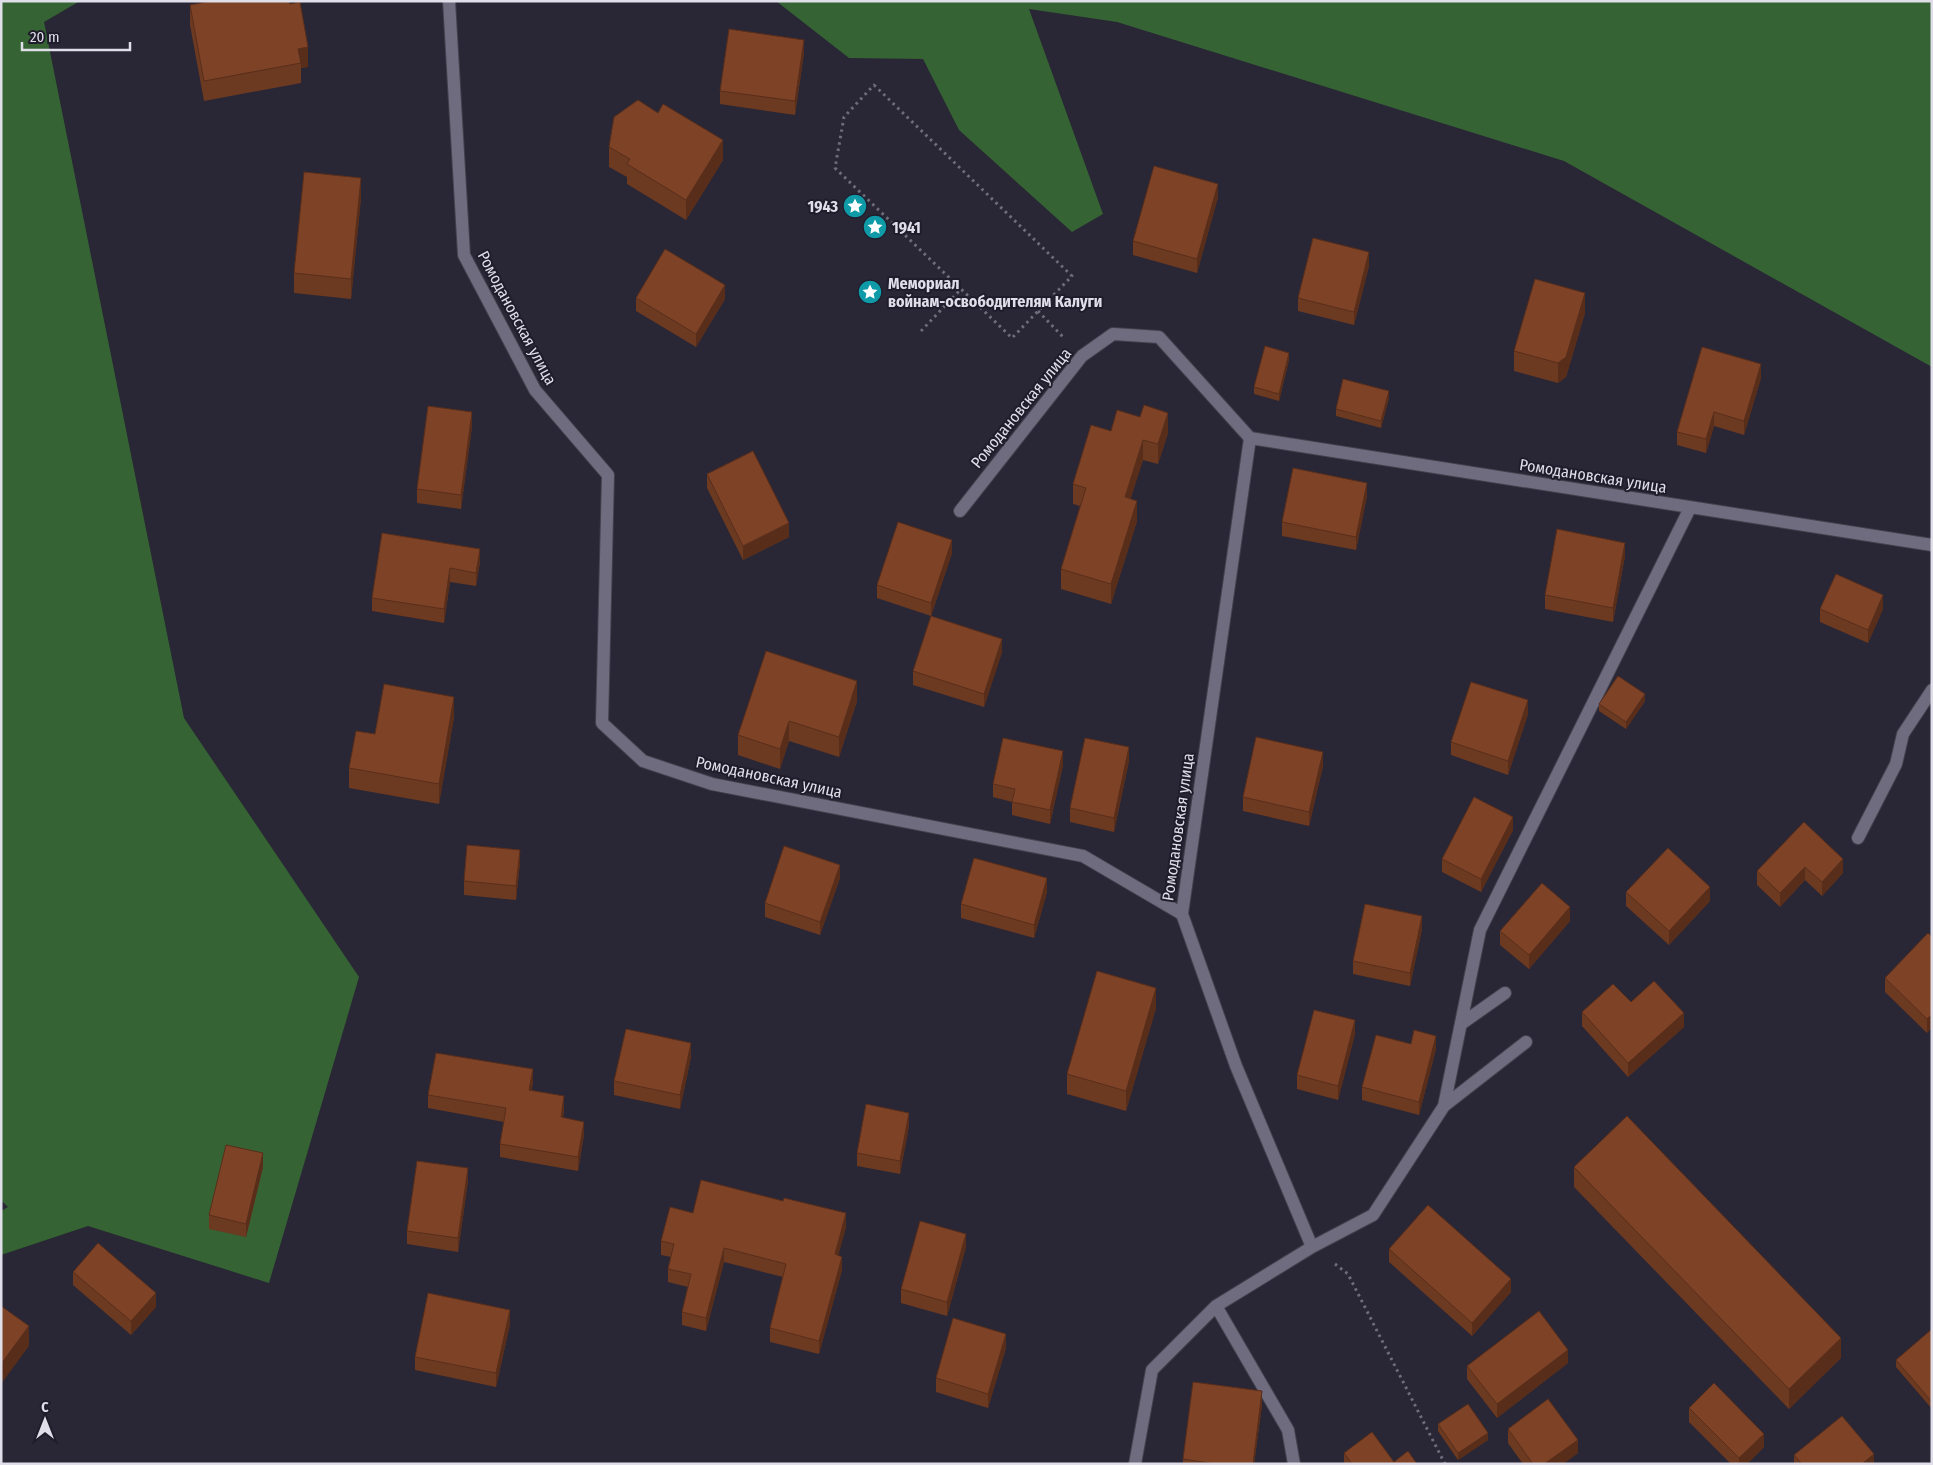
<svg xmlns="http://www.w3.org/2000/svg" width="1933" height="1465" viewBox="0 0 1933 1465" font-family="'Fira Sans Condensed',sans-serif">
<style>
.forest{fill:#356333}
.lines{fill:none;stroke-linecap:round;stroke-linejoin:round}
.minor-casing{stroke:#43414d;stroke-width:14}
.path{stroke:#706d7b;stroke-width:3;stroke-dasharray:2.5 4;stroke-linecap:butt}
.minor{stroke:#6f6c7f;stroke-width:12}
.wall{fill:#6c3921}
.shaded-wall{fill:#582e1b}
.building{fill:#7e4226;stroke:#582e1b}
.labels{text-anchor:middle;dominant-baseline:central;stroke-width:4;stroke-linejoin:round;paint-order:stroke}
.poi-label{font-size:16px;font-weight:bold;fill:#e0dee9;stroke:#1f1c2b;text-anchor:start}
.street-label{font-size:16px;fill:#e0dee9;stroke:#1f1c2b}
</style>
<rect width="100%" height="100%" fill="#292635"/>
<path class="forest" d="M 1,1 L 80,1 L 44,22 L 184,718 L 359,977 L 269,1283 L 88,1226 L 1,1255 L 1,1211 L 8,1207 L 1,1200 Z
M 776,1 L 1932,1 L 1932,367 L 1564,161 L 1117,22 L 1029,9 L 1103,214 L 1072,232 L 959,130 L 923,59 L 849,58 Z"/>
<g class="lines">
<g class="minor-casing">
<path id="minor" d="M 449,1 L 464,255 L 535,390 L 608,475 L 602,723 L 643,761 L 712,784 L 1083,856 L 1182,914 L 1250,438 L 1159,337 L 1113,334 L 1082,356 L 960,511
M 1250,438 L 1932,545
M 1858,838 L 1896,764 L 1903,734 L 1932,690
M 1182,914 L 1236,1066 L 1312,1247
M 1461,1024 L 1505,993
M 1444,1106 L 1526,1042
M 1216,1306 L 1288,1430 L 1294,1464
M 1135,1464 L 1152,1370 L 1216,1306 L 1312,1247 L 1373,1215 L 1444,1106 L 1480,930 L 1690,508"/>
</g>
<path class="path" d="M 874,85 L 1072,276 L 1012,338 L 835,168 L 844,117 Z
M 1038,311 L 1065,339
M 921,331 L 961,289
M 1335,1264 L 1348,1274 L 1445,1464"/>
<use href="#minor" class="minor"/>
</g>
<path class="wall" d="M 190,5 L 308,67 L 301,68 L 301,83 L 204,101 L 190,25 Z
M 804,53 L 795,115 L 720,104 L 720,91 Z
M 609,147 L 723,160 L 686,220 L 627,184 L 627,177 L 609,167 Z
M 1218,197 L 1197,273 L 1133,255 L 1133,241 Z
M 361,198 L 351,299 L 294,293 L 294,273 Z
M 1369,266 L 1354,325 L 1298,311 L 1298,298 Z
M 636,298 L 725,299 L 696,347 L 636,311 Z
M 1585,313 L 1566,377 L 1558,383 L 1514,371 L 1514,351 Z
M 1289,360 L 1279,401 L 1254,394 L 1254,387 Z
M 1761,378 L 1744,435 L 1714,426 L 1706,453 L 1677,445 L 1677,432 Z
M 1389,398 L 1381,428 L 1336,416 L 1336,409 Z
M 472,426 L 461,509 L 417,503 L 417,489 Z
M 1111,431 L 1168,433 L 1158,464 L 1143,460 L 1130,499 L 1137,521 L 1111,604 L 1061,589 L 1061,569 L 1080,506 L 1073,504 L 1073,484 Z
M 707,474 L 789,537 L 743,560 L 707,488 Z
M 1367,496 L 1356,550 L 1282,536 L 1282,522 Z
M 382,533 L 480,562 L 476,586 L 450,582 L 444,623 L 372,611 L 372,598 Z
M 952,553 L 931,616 L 877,598 L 877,585 Z
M 1625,556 L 1613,622 L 1545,609 L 1545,595 Z
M 1820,609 L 1883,609 L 1868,643 L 1820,622 Z
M 1002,652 L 984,707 L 913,685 L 913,671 Z
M 857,701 L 839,757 L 789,741 L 780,769 L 738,755 L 738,735 Z
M 1645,701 L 1626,729 L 1599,711 L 1599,704 Z
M 1528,714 L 1508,775 L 1451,755 L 1451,742 Z
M 454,717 L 439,804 L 349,788 L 349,768 L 375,734 Z
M 1129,761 L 1114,832 L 1070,822 L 1070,808 Z
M 1063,765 L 1050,824 L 1012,815 L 1012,802 L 993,797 L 993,784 Z
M 1323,766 L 1309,826 L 1243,811 L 1243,797 Z
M 1804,822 L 1843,873 L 1822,896 L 1805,880 L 1780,907 L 1757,885 L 1757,871 Z
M 1513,830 L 1481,892 L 1442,872 L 1442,859 Z
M 520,863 L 516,900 L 464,895 L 464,881 Z
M 840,878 L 820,935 L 765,917 L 765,903 Z
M 1047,892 L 1034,938 L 961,918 L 961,904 Z
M 1626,892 L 1710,901 L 1669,945 L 1626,906 Z
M 1570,921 L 1529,969 L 1500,945 L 1500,931 Z
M 1422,929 L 1410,986 L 1353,974 L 1353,961 Z
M 1932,937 L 1927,1033 L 1885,992 L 1885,978 Z
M 1631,1002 L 1684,1027 L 1628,1077 L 1582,1026 L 1582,1012 Z
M 1156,1008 L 1126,1111 L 1067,1094 L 1067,1074 Z
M 1355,1034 L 1338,1100 L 1297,1089 L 1297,1075 Z
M 1436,1049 L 1419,1115 L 1362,1100 L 1362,1087 Z
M 691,1057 L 680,1109 L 614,1095 L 614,1081 Z
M 533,1083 L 531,1090 L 564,1109 L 563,1118 L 584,1135 L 578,1171 L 500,1157 L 500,1144 L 504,1122 L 428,1108 L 428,1095 Z
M 909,1126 L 900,1174 L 857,1166 L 857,1153 Z
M 263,1167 L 246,1237 L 209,1229 L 209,1215 Z
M 1574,1167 L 1841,1358 L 1789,1409 L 1574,1187 Z
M 468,1181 L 458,1252 L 407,1244 L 407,1231 Z
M 693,1213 L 846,1227 L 838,1255 L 842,1270 L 819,1354 L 770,1342 L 770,1328 L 783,1277 L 724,1262 L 706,1331 L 682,1325 L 682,1312 L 688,1287 L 668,1282 L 668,1269 L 671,1257 L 661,1255 L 661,1241 Z
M 966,1247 L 947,1316 L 901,1303 L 901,1289 Z
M 1389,1249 L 1511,1292 L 1472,1336 L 1389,1262 Z
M 73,1272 L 156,1307 L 131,1335 L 73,1285 Z
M 510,1324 L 496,1387 L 415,1370 L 415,1357 Z
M 1932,1329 L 1932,1409 L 1896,1367 L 1896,1360 Z
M 1006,1348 L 988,1408 L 936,1392 L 936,1378 Z
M 1568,1363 L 1497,1418 L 1467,1379 L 1467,1366 Z
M 1262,1405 L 1254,1464 L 1183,1464 L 1183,1459 Z
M 1689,1408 L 1764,1447 L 1747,1464 L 1731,1464 L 1689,1422 Z
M 1438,1424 L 1488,1440 L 1458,1460 L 1438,1431 Z
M 1508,1429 L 1578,1453 L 1563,1464 L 1523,1464 L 1508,1443 Z
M 1344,1453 L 1394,1462 L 1417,1464 L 1344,1464 Z
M 1794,1455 L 1874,1464 L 1794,1464 Z"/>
<path class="shaded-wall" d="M 804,40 L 804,53 L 795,115 L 795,101 Z
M 308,47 L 308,67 L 301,68 L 301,63 L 298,49 Z
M 723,140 L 723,160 L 686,220 L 686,200 Z
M 361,178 L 361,198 L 351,299 L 351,279 Z
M 1218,184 L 1218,197 L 1197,273 L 1197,259 Z
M 1369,252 L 1369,266 L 1354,325 L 1354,312 Z
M 725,285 L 725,299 L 696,347 L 696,334 Z
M 1585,293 L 1585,313 L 1566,377 L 1558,383 L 1558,363 Z
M 1289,353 L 1289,360 L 1279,401 L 1279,394 Z
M 1761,364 L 1761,378 L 1744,435 L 1744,421 Z
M 1389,391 L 1389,398 L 1381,428 L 1381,421 Z
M 472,412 L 472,426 L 461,509 L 461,495 Z
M 1714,412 L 1714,426 L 1706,453 L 1706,439 Z
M 1168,413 L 1168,433 L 1158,464 L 1158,444 Z
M 1143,440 L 1143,460 L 1125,517 L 1125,497 Z
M 1367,483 L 1367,496 L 1356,550 L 1356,537 Z
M 1137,501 L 1137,521 L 1111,604 L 1111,584 Z
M 789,523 L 789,537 L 743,560 L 743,546 Z
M 952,540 L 952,553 L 931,616 L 931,603 Z
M 1625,543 L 1625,556 L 1613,622 L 1613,608 Z
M 480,549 L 480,562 L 476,586 L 476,573 Z
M 450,568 L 450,582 L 444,623 L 444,609 Z
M 1883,595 L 1883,609 L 1868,643 L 1868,630 Z
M 1002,639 L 1002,652 L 984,707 L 984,694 Z
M 857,681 L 857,701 L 839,757 L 839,737 Z
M 1645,694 L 1645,701 L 1626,729 L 1626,722 Z
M 454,697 L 454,717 L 439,804 L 439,784 Z
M 1528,700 L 1528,714 L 1508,775 L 1508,761 Z
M 789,721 L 789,741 L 780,769 L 780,749 Z
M 1129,747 L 1129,761 L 1114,832 L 1114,818 Z
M 1063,751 L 1063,765 L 1050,824 L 1050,810 Z
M 1323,752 L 1323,766 L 1309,826 L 1309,812 Z
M 1513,817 L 1513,830 L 1481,892 L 1481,879 Z
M 520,850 L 520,863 L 516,900 L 516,886 Z
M 1843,859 L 1843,873 L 1822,896 L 1822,882 Z
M 840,865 L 840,878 L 820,935 L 820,922 Z
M 1805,867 L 1805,880 L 1780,907 L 1780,893 Z
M 1047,878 L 1047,892 L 1034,938 L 1034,925 Z
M 1710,887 L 1710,901 L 1669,945 L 1669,931 Z
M 1570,907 L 1570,921 L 1529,969 L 1529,955 Z
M 1422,916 L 1422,929 L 1410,986 L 1410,973 Z
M 1156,988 L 1156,1008 L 1126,1111 L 1126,1091 Z
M 1684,1013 L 1684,1027 L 1628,1077 L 1628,1063 Z
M 1932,1014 L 1932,1028 L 1927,1033 L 1927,1019 Z
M 1355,1020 L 1355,1034 L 1338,1100 L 1338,1086 Z
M 1436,1036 L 1436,1049 L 1419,1115 L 1419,1102 Z
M 691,1043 L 691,1057 L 680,1109 L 680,1095 Z
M 533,1069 L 533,1083 L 529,1103 L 529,1090 Z
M 564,1096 L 564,1109 L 561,1131 L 561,1117 Z
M 909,1113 L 909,1126 L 900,1174 L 900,1161 Z
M 584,1122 L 584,1135 L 578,1171 L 578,1157 Z
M 263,1153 L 263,1167 L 246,1237 L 246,1224 Z
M 468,1168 L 468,1181 L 458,1252 L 458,1238 Z
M 846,1213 L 846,1227 L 835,1268 L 835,1254 Z
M 966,1234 L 966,1247 L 947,1316 L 947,1302 Z
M 724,1248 L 724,1262 L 706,1331 L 706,1318 Z
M 842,1257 L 842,1270 L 819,1354 L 819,1341 Z
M 1511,1279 L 1511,1292 L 1472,1336 L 1472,1323 Z
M 156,1293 L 156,1307 L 131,1335 L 131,1321 Z
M 510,1310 L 510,1324 L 496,1387 L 496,1373 Z
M 29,1326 L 29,1346 L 1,1384 L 1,1364 Z
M 1006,1334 L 1006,1348 L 988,1408 L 988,1394 Z
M 1841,1338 L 1841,1358 L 1789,1409 L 1789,1389 Z
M 1568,1350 L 1568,1363 L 1497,1418 L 1497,1404 Z
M 1262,1391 L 1262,1405 L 1254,1464 L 1253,1464 Z
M 1488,1433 L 1488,1440 L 1458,1460 L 1458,1453 Z
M 1764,1434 L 1764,1447 L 1747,1464 L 1739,1464 L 1739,1458 Z
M 1578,1440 L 1578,1453 L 1563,1464 L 1544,1464 Z
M 1874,1454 L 1874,1464 L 1862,1464 Z"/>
<path class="building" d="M 211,1 L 289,1 L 290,4 L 300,2 L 308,47 L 298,49 L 301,63 L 204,81 L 190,5 Z
M 729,29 L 804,40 L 795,101 L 720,91 Z
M 638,100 L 658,113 L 663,104 L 723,140 L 686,200 L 627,164 L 630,159 L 609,147 L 614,117 Z
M 1154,166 L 1218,184 L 1197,259 L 1133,241 Z
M 304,172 L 361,178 L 351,279 L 294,273 Z
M 1313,238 L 1369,252 L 1354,312 L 1298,298 Z
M 665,249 L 725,285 L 696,334 L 636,298 Z
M 1535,279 L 1585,293 L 1566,357 L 1558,363 L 1514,351 Z
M 1265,346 L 1289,353 L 1279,394 L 1254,387 Z
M 1702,347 L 1761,364 L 1744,421 L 1714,412 L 1706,439 L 1677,432 Z
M 1343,379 L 1389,391 L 1381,421 L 1336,409 Z
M 1144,405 L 1168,413 L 1158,444 L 1143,440 L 1125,497 L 1137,501 L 1111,584 L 1061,569 L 1086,488 L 1073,484 L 1091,425 L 1111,431 L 1117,410 L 1140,417 Z
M 428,406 L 472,412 L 461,495 L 417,489 Z
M 753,451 L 789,523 L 743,546 L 707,474 Z
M 1293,468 L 1367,483 L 1356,537 L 1282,522 Z
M 898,522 L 952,540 L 931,603 L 877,585 Z
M 1557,529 L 1625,543 L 1613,608 L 1545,595 Z
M 382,533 L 480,549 L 476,573 L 450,568 L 444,609 L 372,598 Z
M 1836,574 L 1883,595 L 1868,630 L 1820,609 Z
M 931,616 L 1002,639 L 984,694 L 913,671 Z
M 766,651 L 857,681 L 839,737 L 789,721 L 780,749 L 738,735 Z
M 1618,676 L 1645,694 L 1626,722 L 1599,704 Z
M 1471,682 L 1528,700 L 1508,761 L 1451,742 Z
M 384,684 L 454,697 L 439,784 L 349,768 L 356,731 L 375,734 Z
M 1256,737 L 1323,752 L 1309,812 L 1243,797 Z
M 1003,738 L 1063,751 L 1050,810 L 1012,802 L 1015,789 L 993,784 Z
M 1085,738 L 1129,747 L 1114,818 L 1070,808 Z
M 1474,797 L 1513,817 L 1481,879 L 1442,859 Z
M 1804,822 L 1843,859 L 1822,882 L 1805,867 L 1780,893 L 1757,871 Z
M 467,845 L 520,850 L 516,886 L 464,881 Z
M 784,846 L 840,865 L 820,922 L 765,903 Z
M 1668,848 L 1710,887 L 1669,931 L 1626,892 Z
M 974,858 L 1047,878 L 1034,925 L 961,904 Z
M 1542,883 L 1570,907 L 1529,955 L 1500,931 Z
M 1365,904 L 1422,916 L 1410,973 L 1353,961 Z
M 1928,933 L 1932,937 L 1932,1014 L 1927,1019 L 1885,978 Z
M 1097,971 L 1156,988 L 1126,1091 L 1067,1074 Z
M 1654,981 L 1684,1013 L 1628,1063 L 1582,1012 L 1613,984 L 1631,1002 Z
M 1314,1010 L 1355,1020 L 1338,1086 L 1297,1075 Z
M 626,1029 L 691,1043 L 680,1095 L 614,1081 Z
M 1414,1030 L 1436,1036 L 1419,1102 L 1362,1087 L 1376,1035 L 1411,1044 Z
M 436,1053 L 533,1069 L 529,1090 L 564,1096 L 561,1117 L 584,1122 L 578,1157 L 500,1144 L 506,1108 L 428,1095 Z
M 866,1104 L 909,1113 L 900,1161 L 857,1153 Z
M 1627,1116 L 1841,1338 L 1789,1389 L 1574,1167 Z
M 226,1145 L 263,1153 L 246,1224 L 209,1215 Z
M 417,1161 L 468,1168 L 458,1238 L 407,1231 Z
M 701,1180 L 783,1201 L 784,1198 L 846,1213 L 835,1254 L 842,1257 L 819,1341 L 770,1328 L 786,1264 L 724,1248 L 706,1318 L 682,1312 L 691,1274 L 668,1269 L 674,1244 L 661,1241 L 670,1207 L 693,1213 Z
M 1428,1205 L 1511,1279 L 1472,1323 L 1389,1249 Z
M 920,1221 L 966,1234 L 947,1302 L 901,1289 Z
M 98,1243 L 156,1293 L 131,1321 L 73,1272 Z
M 428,1293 L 510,1310 L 496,1373 L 415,1357 Z
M 1,1306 L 29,1326 L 1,1364 Z
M 1539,1311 L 1568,1350 L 1497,1404 L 1467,1366 Z
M 953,1318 L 1006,1334 L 988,1394 L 936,1378 Z
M 1932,1329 L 1932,1402 L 1896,1360 Z
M 1193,1382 L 1262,1391 L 1253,1464 L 1216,1464 L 1183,1459 Z
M 1714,1383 L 1764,1434 L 1739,1458 L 1689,1408 Z
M 1548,1399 L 1578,1440 L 1544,1464 L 1533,1464 L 1508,1429 Z
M 1468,1404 L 1488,1433 L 1458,1453 L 1438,1424 Z
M 1842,1416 L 1874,1454 L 1862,1464 L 1802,1464 L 1794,1455 Z
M 1372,1432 L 1394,1462 L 1408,1451 L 1417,1464 L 1352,1464 L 1344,1453 Z"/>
<defs>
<g id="sight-disc" transform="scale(1.25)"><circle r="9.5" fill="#0f9aa8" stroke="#1f1c2b"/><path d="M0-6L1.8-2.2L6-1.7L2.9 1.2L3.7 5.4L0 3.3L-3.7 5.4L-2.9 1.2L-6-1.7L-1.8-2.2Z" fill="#fff"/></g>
</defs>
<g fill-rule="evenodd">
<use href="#sight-disc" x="855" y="206"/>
<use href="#sight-disc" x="875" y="227"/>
<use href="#sight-disc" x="870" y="292"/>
</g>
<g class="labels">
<g class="poi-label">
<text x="838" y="206" text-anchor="end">1943</text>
<text x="892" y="227">1941</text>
<text x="888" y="283">Мемориал<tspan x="888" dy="18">войнам-освободителям Калуги</tspan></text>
</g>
<g class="street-label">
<text transform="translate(517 318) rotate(62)">Ромодановская улица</text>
<text transform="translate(1021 408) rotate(-51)">Ромодановская улица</text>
<text transform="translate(1593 476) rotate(9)">Ромодановская улица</text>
<text transform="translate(769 777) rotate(12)">Ромодановская улица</text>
<text transform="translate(1178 827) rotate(-82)">Ромодановская улица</text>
</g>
</g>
<rect width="1933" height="1465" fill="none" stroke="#e0dee9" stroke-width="5"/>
<g transform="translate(45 1420)" stroke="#1f1c2b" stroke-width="4" paint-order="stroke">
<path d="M0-4L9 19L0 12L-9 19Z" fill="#e0dee9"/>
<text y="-8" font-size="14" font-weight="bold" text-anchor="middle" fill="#e0dee9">С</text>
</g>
<path d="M22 42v8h108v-8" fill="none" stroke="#e0dee9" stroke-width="2.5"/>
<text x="30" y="42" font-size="15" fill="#e0dee9" stroke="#1f1c2b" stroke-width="4" paint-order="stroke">20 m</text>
</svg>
